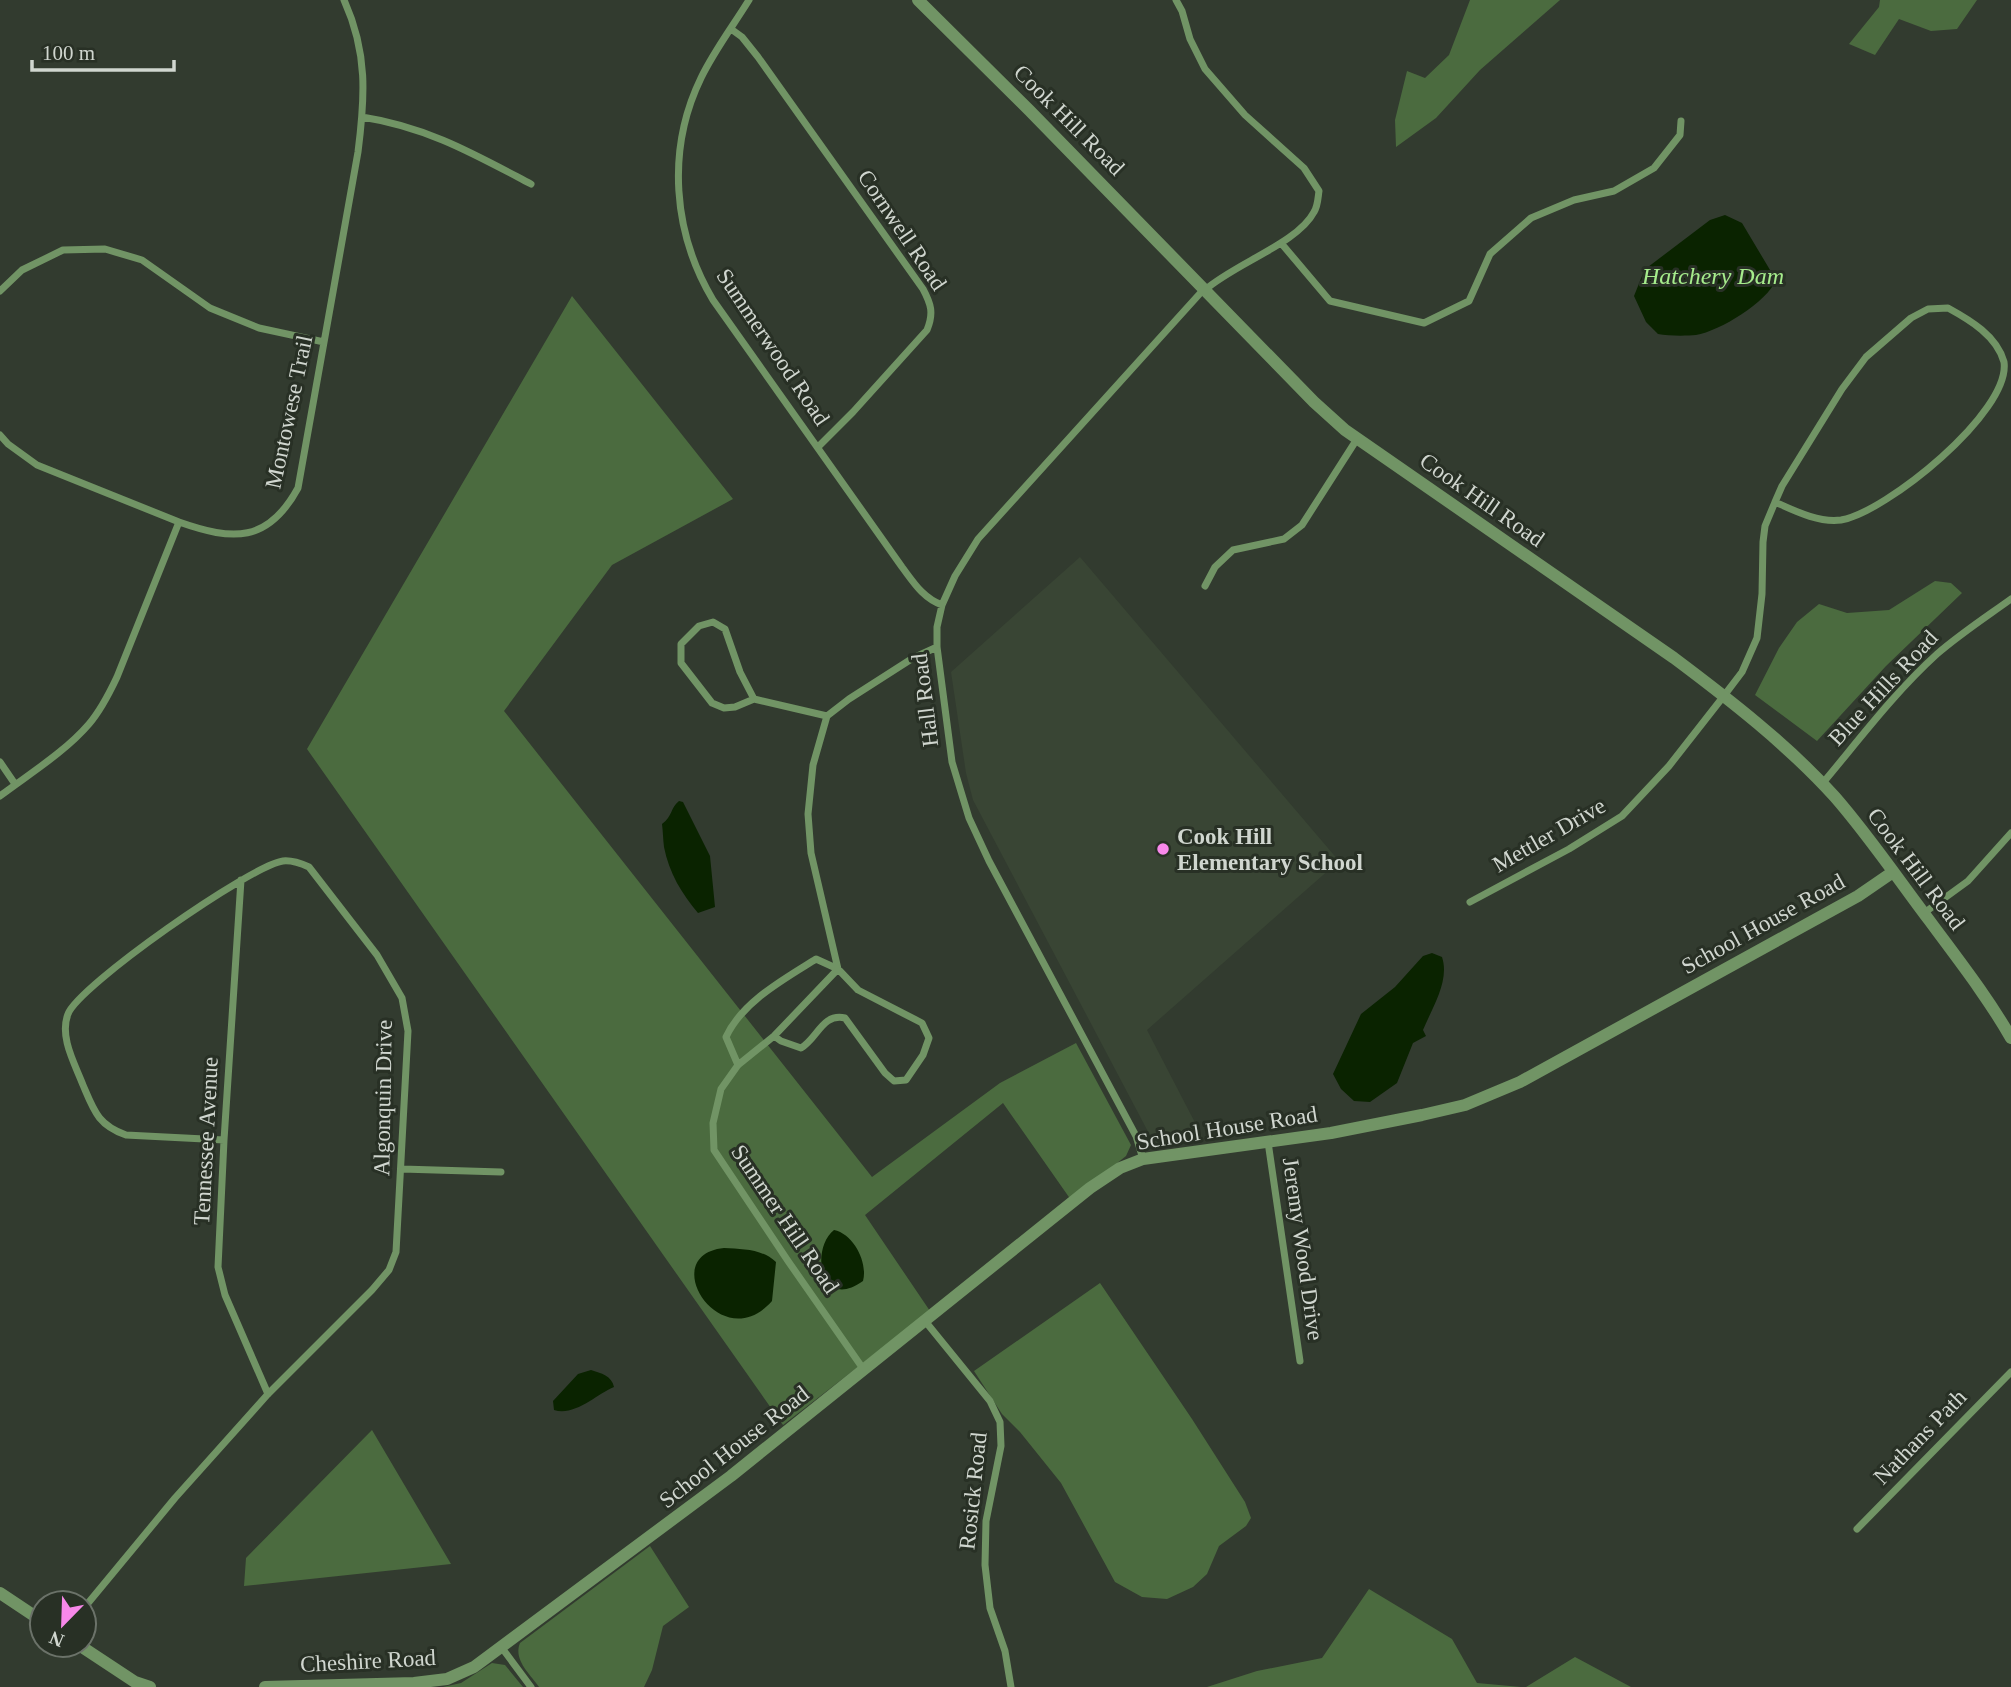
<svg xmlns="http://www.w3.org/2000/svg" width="2011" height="1687" viewBox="0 0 2011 1687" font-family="Georgia,serif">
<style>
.built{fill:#394534}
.green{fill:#4b6b3f}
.water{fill:#0a2300}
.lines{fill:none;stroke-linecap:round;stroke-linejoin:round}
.minor{stroke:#719465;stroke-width:7}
.tertiary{stroke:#719465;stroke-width:12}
.poi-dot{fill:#f888ea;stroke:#283025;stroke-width:2.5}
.labels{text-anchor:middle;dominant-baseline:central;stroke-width:6;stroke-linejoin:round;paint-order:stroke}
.street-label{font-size:23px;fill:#d0d6cf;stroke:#283025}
.poi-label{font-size:23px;font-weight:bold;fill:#d0d6cf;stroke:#283025;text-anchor:start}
.water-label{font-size:24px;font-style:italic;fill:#a6ec8c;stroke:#283025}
</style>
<rect width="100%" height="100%" fill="#323b2f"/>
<path class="built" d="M 1080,557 L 1339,861 L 1147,1030 L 1203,1138 L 1154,1143 L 973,800 L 966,773 L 951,672 Z"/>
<path class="green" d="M 1470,0 L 1560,0 L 1480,70 L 1436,118 L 1396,147 L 1395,120 L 1407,71 L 1425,78 L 1449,55 Z
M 1880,0 L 1977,0 L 1957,29 L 1931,31 L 1899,19 L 1875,55 L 1849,44 L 1879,7 Z
M 572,296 L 733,499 L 612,565 L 504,711 L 872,1177 L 1000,1083 L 1076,1043 L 1131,1145 L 1126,1156 L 1071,1200 L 1003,1103 L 865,1215 L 930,1311 L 783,1425 L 307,749 Z
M 1935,581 L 1951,583 L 1962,593 L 1886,666 L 1817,741 L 1755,695 L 1779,648 L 1797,622 L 1819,604 L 1847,613 L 1889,610 Z
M 1100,1283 L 1192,1419 L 1245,1502 L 1251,1518 L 1246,1526 L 1219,1546 L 1207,1574 L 1193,1587 L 1167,1599 L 1142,1597 L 1115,1582 L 1061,1483 L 1020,1432 L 1002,1414 L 974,1371 Z
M 372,1430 L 451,1564 L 244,1586 L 246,1558 Z
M 650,1546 L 689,1607 L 663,1626 L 652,1670 L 644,1687 L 539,1687 C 530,1674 513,1660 520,1643 Z
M 1369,1589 L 1452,1639 L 1477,1683 L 1521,1687 L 1207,1687 L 1257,1671 L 1322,1658 Z
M 1575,1657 L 1631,1687 L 1526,1687 Z
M 492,1663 L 505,1665 L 523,1687 L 443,1687 L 461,1683 Z"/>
<path class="water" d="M 1725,215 L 1742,223 L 1776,280 C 1767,302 1720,331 1696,335 C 1686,336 1668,336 1658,334 L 1646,322 L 1634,296 L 1642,276 L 1648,267 L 1710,220 Z
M 679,801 L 683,802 L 710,856 L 715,907 L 698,913 C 682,894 669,873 664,847 C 663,839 663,832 662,824 C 673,816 670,808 679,801 Z
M 1432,953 L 1442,957 C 1450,981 1432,1008 1423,1030 L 1426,1036 L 1413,1043 L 1397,1083 L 1370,1102 L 1354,1101 L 1341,1089 L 1333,1074 L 1361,1014 L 1395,987 L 1423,956 Z
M 834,1230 C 854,1234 868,1263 863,1281 C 820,1312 810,1249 834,1230 Z
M 724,1248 C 743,1249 762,1249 776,1262 L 772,1301 C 721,1359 655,1255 724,1248 Z
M 591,1370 C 601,1373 612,1376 614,1387 C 597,1394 574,1417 554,1410 L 553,1401 L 578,1374 Z"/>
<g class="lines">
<path class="minor" d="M 749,0 C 733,26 714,51 701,78 C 666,150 673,233 713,300 L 902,567 C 914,583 923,598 942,605
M 1176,0 L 1182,11 L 1190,39 L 1205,69 L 1245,115 L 1304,168 L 1319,191 C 1318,197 1318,206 1314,212 C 1298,243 1234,264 1205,290
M 731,29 L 742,37 L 758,57 L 923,289 C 931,304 934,313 927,330 L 853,412 L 818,447
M 362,117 C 427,127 474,154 531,184
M 1281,243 L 1330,301 L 1424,323 L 1469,301 L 1490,254 L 1531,218 L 1574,200 L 1614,191 L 1654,168 L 1680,135 L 1681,121
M 0,291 L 22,270 L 63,250 L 105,249 L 142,260 L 210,308 L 259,328 L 324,342
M 1948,308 C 1970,320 1997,336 2004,362 C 2011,412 1885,513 1841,520 C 1819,523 1795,511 1775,502 L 1782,486 L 1842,389 L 1866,357 L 1911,318 L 1928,309 Z
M 0,435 L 8,444 L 37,465 L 179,522
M 1205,586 L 1215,567 L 1233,550 L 1284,539 L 1302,525 L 1357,439
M 754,699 L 740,672 L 725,629 L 713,622 L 699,626 L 681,644 L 681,663 L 712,703 L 724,708 L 735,707 L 754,699 L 827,716
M 0,762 L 15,784
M 1822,784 C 1859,740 1894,693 1937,654 C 1960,634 1986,617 2011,599
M 0,796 C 29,774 65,752 89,724 C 101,710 109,694 117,677 L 179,522 C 233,541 268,543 298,488 L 358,152 C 365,97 368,53 344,0
M 241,880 L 224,1140 L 218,1267 L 225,1295 L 268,1394
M 1470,902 L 1569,849 L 1622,816 L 1669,766 L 1723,697 L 1742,672 L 1757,638 L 1762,594 L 1763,542 L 1765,526 L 1775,502
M 1924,913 L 1968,881 L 2011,833
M 738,1065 L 726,1037 C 742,1002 784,979 816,959 L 838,969 L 858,990 L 922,1023 L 929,1038 L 923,1055 L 906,1080 L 894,1081 L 885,1073 L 845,1018 C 822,1013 818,1038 801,1048 L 781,1041 L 774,1036
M 1268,1142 L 1300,1361
M 1143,1159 L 1136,1136 L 989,861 L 969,818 L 952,762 L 937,647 L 937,627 L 942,605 L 955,576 L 978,539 L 1204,289
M 402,1169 L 501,1172
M 925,1321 L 990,1401 L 1000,1422 L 1001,1446 L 986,1521 L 985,1565 L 990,1608 L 1005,1651 L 1011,1687
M 864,1370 L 788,1261 L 714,1150 L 713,1123 L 721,1089 L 738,1065 L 774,1036 L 838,969 L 811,853 L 808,814 L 813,765 L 827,716 L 849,699 L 913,658 L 937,647
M 1857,1529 L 2011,1372
M 84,1608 L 175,1498 L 268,1394 L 372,1290 L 389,1270 L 396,1252 L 408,1031 L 402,998 L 377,955 L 309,867 C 300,863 292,860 283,861 C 251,865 78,986 68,1014 C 59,1037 75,1064 83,1085 C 94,1111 98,1125 126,1135 L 224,1140
M 502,1648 L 531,1687"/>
<path class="tertiary" d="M 918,0 L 1029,110 L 1314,402 L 1345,430 L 1674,658 C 1730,700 1788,745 1835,797 C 1869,836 1898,879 1929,920 C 1957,958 1987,996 2011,1038
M 0,1593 L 42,1621
M 79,1645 L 135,1682 L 150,1687
M 265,1687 L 414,1683 L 447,1679 L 474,1667 L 731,1476 L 1090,1188 L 1120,1168 L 1143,1159 L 1331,1133 L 1422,1115 L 1465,1105 L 1520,1082 L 1858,896 L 1893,872"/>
</g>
<circle class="poi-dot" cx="1163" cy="849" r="7"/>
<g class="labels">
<g class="street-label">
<text transform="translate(1069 120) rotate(45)">Cook Hill Road</text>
<text transform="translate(902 230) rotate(56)">Cornwell Road</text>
<text transform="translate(773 347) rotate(56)">Summerwood Road</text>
<text transform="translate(289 412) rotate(-78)">Montowese Trail</text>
<text transform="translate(1482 500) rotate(35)">Cook Hill Road</text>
<text transform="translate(1883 688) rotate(-47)">Blue Hills Road</text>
<text transform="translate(925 700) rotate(-97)">Hall Road</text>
<text transform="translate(1549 835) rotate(-30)">Mettler Drive</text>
<text transform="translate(1916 869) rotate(53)">Cook Hill Road</text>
<text transform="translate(1763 924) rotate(-29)">School House Road</text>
<text transform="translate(383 1098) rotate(-89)">Algonquin Drive</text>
<text transform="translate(1227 1128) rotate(-9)">School House Road</text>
<text transform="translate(206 1141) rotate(-87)">Tennessee Avenue</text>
<text transform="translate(785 1219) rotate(56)">Summer Hill Road</text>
<text transform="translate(1303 1249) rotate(82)">Jeremy Wood Drive</text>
<text transform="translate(1920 1437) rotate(-46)">Nathans Path</text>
<text transform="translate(734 1447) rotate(-38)">School House Road</text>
<text transform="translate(973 1491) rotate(-84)">Rosick Road</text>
<text transform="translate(368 1661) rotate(-3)">Cheshire Road</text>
</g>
<g class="poi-label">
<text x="1177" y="836">Cook Hill<tspan x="1177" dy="26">Elementary School</tspan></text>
</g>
<g class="water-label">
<text x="1713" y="276">Hatchery Dam</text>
</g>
</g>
<g transform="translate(63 1624) rotate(203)"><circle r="33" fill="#283025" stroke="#6b7269" stroke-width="2"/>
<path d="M0-5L12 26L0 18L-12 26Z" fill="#f888ea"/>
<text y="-10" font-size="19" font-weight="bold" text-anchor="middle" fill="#d0d6cf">N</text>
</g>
<path d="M32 60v10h142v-10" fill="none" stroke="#d0d6cf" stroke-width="3.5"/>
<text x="42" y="60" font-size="21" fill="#d0d6cf" stroke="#283025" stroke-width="5" paint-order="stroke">100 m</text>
</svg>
